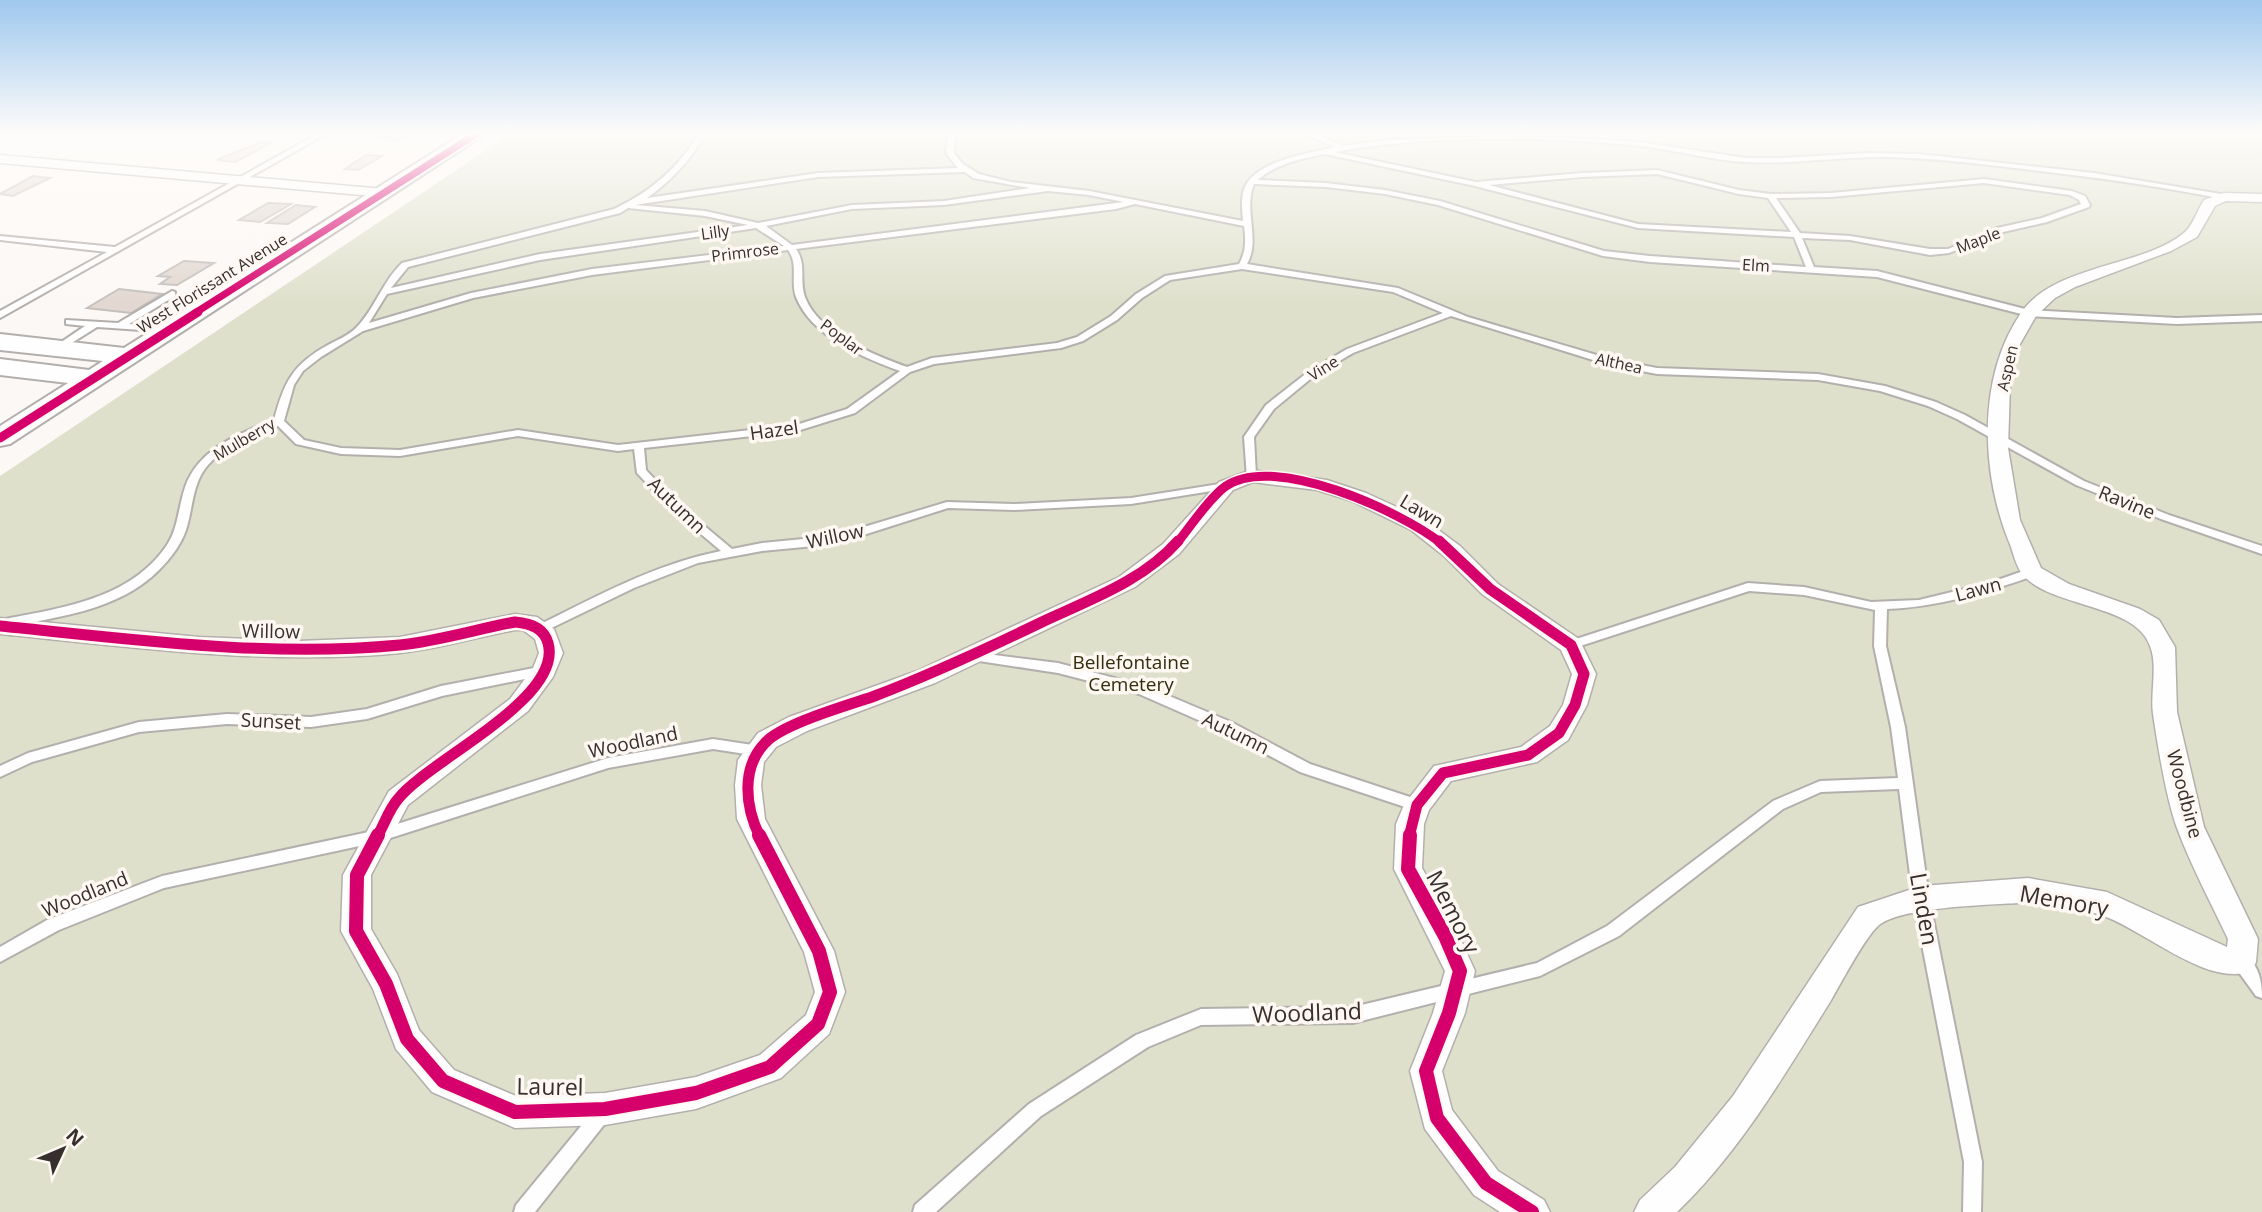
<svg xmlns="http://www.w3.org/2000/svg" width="2262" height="1212" font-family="'Open Sans',sans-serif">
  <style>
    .green { fill: #dfe0cc }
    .building { fill: #e2d8d1; stroke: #c4c0bd; stroke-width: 2 }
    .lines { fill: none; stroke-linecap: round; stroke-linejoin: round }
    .service-casing { stroke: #b3afac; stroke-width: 4 }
    .minor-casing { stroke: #b3afac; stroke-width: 3 }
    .secondary-casing { stroke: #b3afac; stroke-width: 4 }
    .service { fill: #fffefe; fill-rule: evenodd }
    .minor { fill: #fffefe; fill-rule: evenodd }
    .secondary { fill: #fffefe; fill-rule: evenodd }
    .cycleway-far3-casing { stroke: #fff7f2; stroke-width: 10 }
    .cycleway-far2-casing { stroke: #fff7f2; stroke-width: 12 }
    .cycleway-far1-casing { stroke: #fff7f2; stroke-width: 16 }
    .cycleway-casing { stroke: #fff7f2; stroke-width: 18 }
    .cycleway-far3 { stroke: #d6006c; stroke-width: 7 }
    .cycleway-far2 { stroke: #d6006c; stroke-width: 9 }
    .cycleway-far1 { stroke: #d6006c; stroke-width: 11 }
    .cycleway { stroke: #d6006c; stroke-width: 14 }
    .labels { text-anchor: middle; stroke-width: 7; stroke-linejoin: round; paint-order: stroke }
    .far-street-label { font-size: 16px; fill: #35302d; stroke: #fff7f2 }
    .street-label { font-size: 19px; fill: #35302d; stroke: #fff7f2 }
    .park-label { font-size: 19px; fill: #2c300c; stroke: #fff7f2 }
    .near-street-label { font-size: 23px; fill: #35302d; stroke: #fff7f2 }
  </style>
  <rect width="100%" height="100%" fill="#fcf8f5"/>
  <path class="green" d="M512,133H2262V1212H0V476Z"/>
  <g class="building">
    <path d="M383,133H412L399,140L376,138Z"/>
    <path d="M261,142L271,143L235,162L217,160Z"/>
    <path d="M366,155L382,156L358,170L345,169Z"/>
    <path d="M33,176L50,178L13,196L0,194Z"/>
    <path d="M268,203L291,204L260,222L239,220Z"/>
    <path d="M296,205L315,207L288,224L267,223Z"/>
    <path d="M184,261L214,263L177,285L160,284L170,277L158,276Z"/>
    <path d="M119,289L162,294L131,313L87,308Z"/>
  </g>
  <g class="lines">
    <g class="service-casing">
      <g id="service">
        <path d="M319,133H328L0,318V311L107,252L0,240V236L115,247Z"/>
        <path d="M699,133H706C691,160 672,180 647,198L818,173L958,168L946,153L948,133H955L954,153L963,164L979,174L1011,182L1089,191L1243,221C1242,208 1240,194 1247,183C1262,160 1310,153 1335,147L1303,133H1313L1344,146L1388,140L1502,136L1556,137L1640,142L1746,158H1781L1869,153L1919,154L2094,173L2227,195V199H2224C2155,185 2085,176 2015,168C1972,163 1930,158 1888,157C1840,156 1793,165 1745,162C1710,160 1676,150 1640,146C1544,136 1430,135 1334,152L1476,182L1582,173L1657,170L1739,190L1771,194L1831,193L1984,179L2072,191L2085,196L2090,205L2089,207L2047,222L2003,232L1949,253L1930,255L1850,240L1802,238L1814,267L1877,271L2029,310L2177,318L2262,315V321L2177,324L2029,316L1877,277L1650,262L1603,256L1438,205L1385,194L1326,187L1254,184C1243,211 1261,239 1247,264L1398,288L1468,317L1610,359L1657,368L1818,374L1885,386L1936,402L1965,415L2084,481L2169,515L2262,546V554L2161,519L2076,485L1957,419L1928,406L1880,391L1818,380L1657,374L1606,364L1451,316L1353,353L1314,376L1274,409L1254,437L1256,476L1251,479L1247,478L1244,437L1266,405L1308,372L1347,349L1443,313L1393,292L1242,269L1170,280L1142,298L1117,320L1083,341L1061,348L934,364L910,372L855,413L797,431L644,448L646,470L677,503L732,549L762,543L834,536L947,502L1014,504L1131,498L1226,483L1231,486L1230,488L1131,504L1014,510L948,508L835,544L762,551L698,563L634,588L539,634L533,630L535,627C595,597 655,564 721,551L669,507L637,473L634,449L618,451L518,436L400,456L341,454L296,444L278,426C253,436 225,445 208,465C192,483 193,509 186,530C181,545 170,559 159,570C119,611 53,618 0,628V620C60,608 130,600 167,545C177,530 178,512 183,494C194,450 236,435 274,420C284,382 293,364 328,345C337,340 348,336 356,328C375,309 382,282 402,263L614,209C650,192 679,168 699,133ZM1325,154L1475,186L1638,228L1794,237L1806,267L1650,256L1604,251L1440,201L1385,190L1326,183L1258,180C1275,164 1303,158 1325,154ZM965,172L973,178L1030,188L944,201L852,205L758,223L705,211L635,205L818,177ZM1657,174L1739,194L1768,198L1791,232L1638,224L1489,185L1582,177ZM1984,183L2070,195L2079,200L2081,204L2042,218L1997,228L1948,249H1930L1850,236L1800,233L1776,198L1831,197ZM1048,191L1089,195L1124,202L792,245L766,226L852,209L944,205ZM1135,204L1244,226C1246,240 1246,252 1239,264L1165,276L1136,294L1111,316L1077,337L1057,343L932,358L907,367C874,355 818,333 805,297C799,281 807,264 796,249L1116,209ZM628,208L705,216L748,225L540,254L391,288L408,267L620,213ZM756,228L784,246L592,269L471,293L369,323L387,294L540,260ZM788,250C799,265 790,281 796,297C811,336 864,358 900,371L847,409L796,425L618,445L518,430L400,450L341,448L304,440L284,421L294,385L303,371L321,357L363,331L473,298L592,275Z"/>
        <path d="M172,291L175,292V296L129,324L168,327L173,330L171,332L97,327L59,351H53L51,349L85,326L66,324V320L118,323Z"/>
        <path d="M2032,568L2036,569L2038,572L2036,575C1988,592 1939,607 1887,609L1886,646L1905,727L1929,898L1982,1162L1981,1212H1963L1964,1162L1913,898L1899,789L1821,792L1783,809L1619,936L1540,976L1353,1023L1201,1025L1148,1047L1041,1116L936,1212H913L915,1205L1029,1104L1136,1035L1201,1009L1353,1007L1537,963L1607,926L1773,801L1820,781L1898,778L1891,727L1874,646L1875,610L1804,595L1749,591L1571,649L1565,645L1567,642L1748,583L1804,587L1871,602L1919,600L1989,583Z"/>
        <path d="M971,652L1058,663L1148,687L1231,722L1310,764L1422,801L1424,805L1422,809L1417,811L1300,772L1221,730L1139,694L1058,673L966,659L965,656Z"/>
        <path d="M544,666L549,668L550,671L549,674L442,696L367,719L311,727L227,724L139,732L32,762L0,777V766L28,753L139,722L227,714L311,717L367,709L441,686Z"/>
        <path d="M713,739L759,746L764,747L766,751L764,755L759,756L713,749L608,768L378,842L164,888L59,930L0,962V947L47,920L162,876L378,830L608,758Z"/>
        <path d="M2241,955C2259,961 2262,982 2262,998L2256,996L2235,967L2233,962L2235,957Z"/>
        <path d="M601,1106L607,1109L610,1115L607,1121L535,1212H514L516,1205L595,1109Z"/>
      </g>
    </g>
    <g class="minor-casing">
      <g id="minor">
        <path d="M0,155L384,189L391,193L384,197L0,163Z"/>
        <path d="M2224,193L2262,194V202L2226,201L2215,206L2197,237L2171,251L2075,287L2055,298L2036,316L2020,344L2010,384L2008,448L2020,520L2041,568L2069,584L2140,609L2159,620L2175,647L2177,712L2204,827L2258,939L2256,962L2252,971C2206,988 2144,929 2101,915C2078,907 2042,901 2018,903C1988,905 1898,907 1878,926C1865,937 1840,985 1830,1002C1784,1075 1740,1152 1677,1212H1634L1640,1200L1675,1167L1733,1096L1858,907L1921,886L2028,878L2107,892L2227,947L2228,939C2211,903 2191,866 2177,828C2166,798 2158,747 2153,714C2150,693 2158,666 2150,646C2136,604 2053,608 2024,576C2017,569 2014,556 2011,547C1981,476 1976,379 2021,313C2054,264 2145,267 2185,232C2193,225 2198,209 2204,200Z"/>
        <path d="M1251,470L1327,480L1366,493L1425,520L1460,546L1498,584L1579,639L1596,674L1587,705L1568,740L1537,762L1451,781L1429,810L1424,824L1422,868L1455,927L1475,971L1465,1013L1442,1071L1452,1110L1498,1171L1544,1200L1550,1212H1500L1474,1195L1425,1129L1410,1071L1433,1013L1445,971L1394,869L1396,824L1404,805L1434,766L1521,747L1550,726L1563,705L1572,674L1561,650L1482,594L1444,556L1411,530L1352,501L1317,490L1253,482L1233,490L1179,554L1135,587L935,683L807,731L776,747L764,762L761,785L765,819L834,951L845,992L829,1034L781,1078L696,1109L605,1125L515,1128L432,1092L396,1049L373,989L341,931L343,875L389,791L510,699L533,668L539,653L535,639L523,630H515C477,637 439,649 400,653C267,666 132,647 0,634V618L199,637L299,641L400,637L515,614L537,617L554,629L563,653L553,677L528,711L408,805L371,875V929L397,974L419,1030L454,1070L516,1096L605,1093L696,1077L760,1055L806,1015L815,992L804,952L737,819L735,785L738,760L758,733L789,717L917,671L1119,577L1163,544L1219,482Z"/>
      </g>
    </g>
    <g class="secondary-casing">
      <path id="secondary" d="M464,133H487L10,444L0,446V426L68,383L0,375V359L89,370L103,361L0,350V334L124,348Z"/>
    </g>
    <use href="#service" class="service"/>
    <use href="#minor" class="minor"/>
    <use href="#secondary" class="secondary"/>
    <g class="cycleway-far3-casing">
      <path id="cycleway-far3" d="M195,313L478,133"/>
    </g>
    <g class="cycleway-far2-casing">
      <g id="cycleway-far2">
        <path d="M0,438L198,312"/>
        <path d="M1177,543C1190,527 1210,497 1226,486C1274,453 1400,511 1441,543"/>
      </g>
    </g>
    <g class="cycleway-far1-casing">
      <g id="cycleway-far1">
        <path d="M0,626C132,639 267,658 400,645C439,641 477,629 515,622C529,623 544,628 548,643C564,699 427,761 398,799C389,809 384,825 377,837"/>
        <path d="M760,837C745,807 741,768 765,743C782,724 846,706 872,697C930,675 986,649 1042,622C1089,600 1143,581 1178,541"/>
        <path d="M1409,837L1417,805L1443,773L1528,755L1559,733L1575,705L1584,674L1571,645L1490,589L1439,541"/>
      </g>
    </g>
    <g class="cycleway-casing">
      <g id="cycleway">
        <path d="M378,835L357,875L356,931L386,984L407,1039L443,1081L515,1112L605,1109L696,1093L770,1067L818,1024L830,992L819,951L759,835"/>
        <path d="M1410,835L1408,869L1445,936L1460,971L1449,1013L1426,1071L1437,1118L1486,1183L1532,1212"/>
      </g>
    </g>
    <use href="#cycleway-far3" class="cycleway-far3"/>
    <use href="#cycleway-far2" class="cycleway-far2"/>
    <use href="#cycleway-far1" class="cycleway-far1"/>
    <use href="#cycleway" class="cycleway"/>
  </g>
  <linearGradient id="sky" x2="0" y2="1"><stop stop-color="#9fc8ee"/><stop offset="0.44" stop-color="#fefcfa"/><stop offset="1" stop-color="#fefcfa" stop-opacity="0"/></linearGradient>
  <rect width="2262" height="303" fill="url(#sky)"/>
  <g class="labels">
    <g class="far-street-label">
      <text transform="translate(715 232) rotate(-8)" y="6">Lilly</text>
      <text transform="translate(1978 240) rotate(-21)" y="6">Maple</text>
      <text transform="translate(745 252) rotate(-7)" y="6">Primrose</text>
      <text transform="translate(1756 265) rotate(3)" y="6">Elm</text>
      <text transform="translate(212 283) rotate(-32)" y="6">West Florissant Avenue</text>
      <text transform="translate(842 337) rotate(37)" y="6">Poplar</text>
      <text transform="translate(1619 363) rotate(12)" y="6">Althea</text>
      <text transform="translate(1323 368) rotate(-32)" y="6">Vine</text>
      <text transform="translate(2007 368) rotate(-77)" y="6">Aspen</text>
      <text transform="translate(244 439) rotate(-30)" y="6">Mulberry</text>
    </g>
    <g class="street-label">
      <text transform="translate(774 430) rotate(-8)" y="7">Hazel</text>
      <text transform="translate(2127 502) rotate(22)" y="7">Ravine</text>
      <text transform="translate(677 505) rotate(44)" y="7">Autumn</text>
      <text transform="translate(1422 511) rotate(31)" y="7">Lawn</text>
      <text transform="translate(835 536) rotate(-12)" y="7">Willow</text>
      <text transform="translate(1978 589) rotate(-15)" y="7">Lawn</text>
      <text transform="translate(271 631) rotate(1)" y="7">Willow</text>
      <text transform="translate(271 721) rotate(3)" y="7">Sunset</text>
      <text transform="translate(1236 733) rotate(26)" y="7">Autumn</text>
      <text transform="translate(633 742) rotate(-12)" y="7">Woodland</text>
      <text transform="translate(2185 794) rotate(75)" y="7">Woodbine</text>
      <text transform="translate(85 894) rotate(-22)" y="7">Woodland</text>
    </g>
    <g class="park-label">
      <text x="1131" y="669">Bellefontaine<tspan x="1131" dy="22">Cemetery</tspan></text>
    </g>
    <g class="near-street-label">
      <text transform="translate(2064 901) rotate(10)" y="8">Memory</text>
      <text transform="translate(1924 909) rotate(80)" y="8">Linden</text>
      <text transform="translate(1453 912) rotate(63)" y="8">Memory</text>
      <text transform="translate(1307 1013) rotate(-2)" y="8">Woodland</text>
      <text transform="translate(550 1087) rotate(1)" y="8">Laurel</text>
    </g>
  </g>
  <g transform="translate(63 1149) rotate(46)" stroke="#fff7f2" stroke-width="5" paint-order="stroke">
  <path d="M0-5L12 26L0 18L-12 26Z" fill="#35302d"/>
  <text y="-10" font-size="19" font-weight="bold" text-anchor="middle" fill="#35302d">N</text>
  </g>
</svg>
